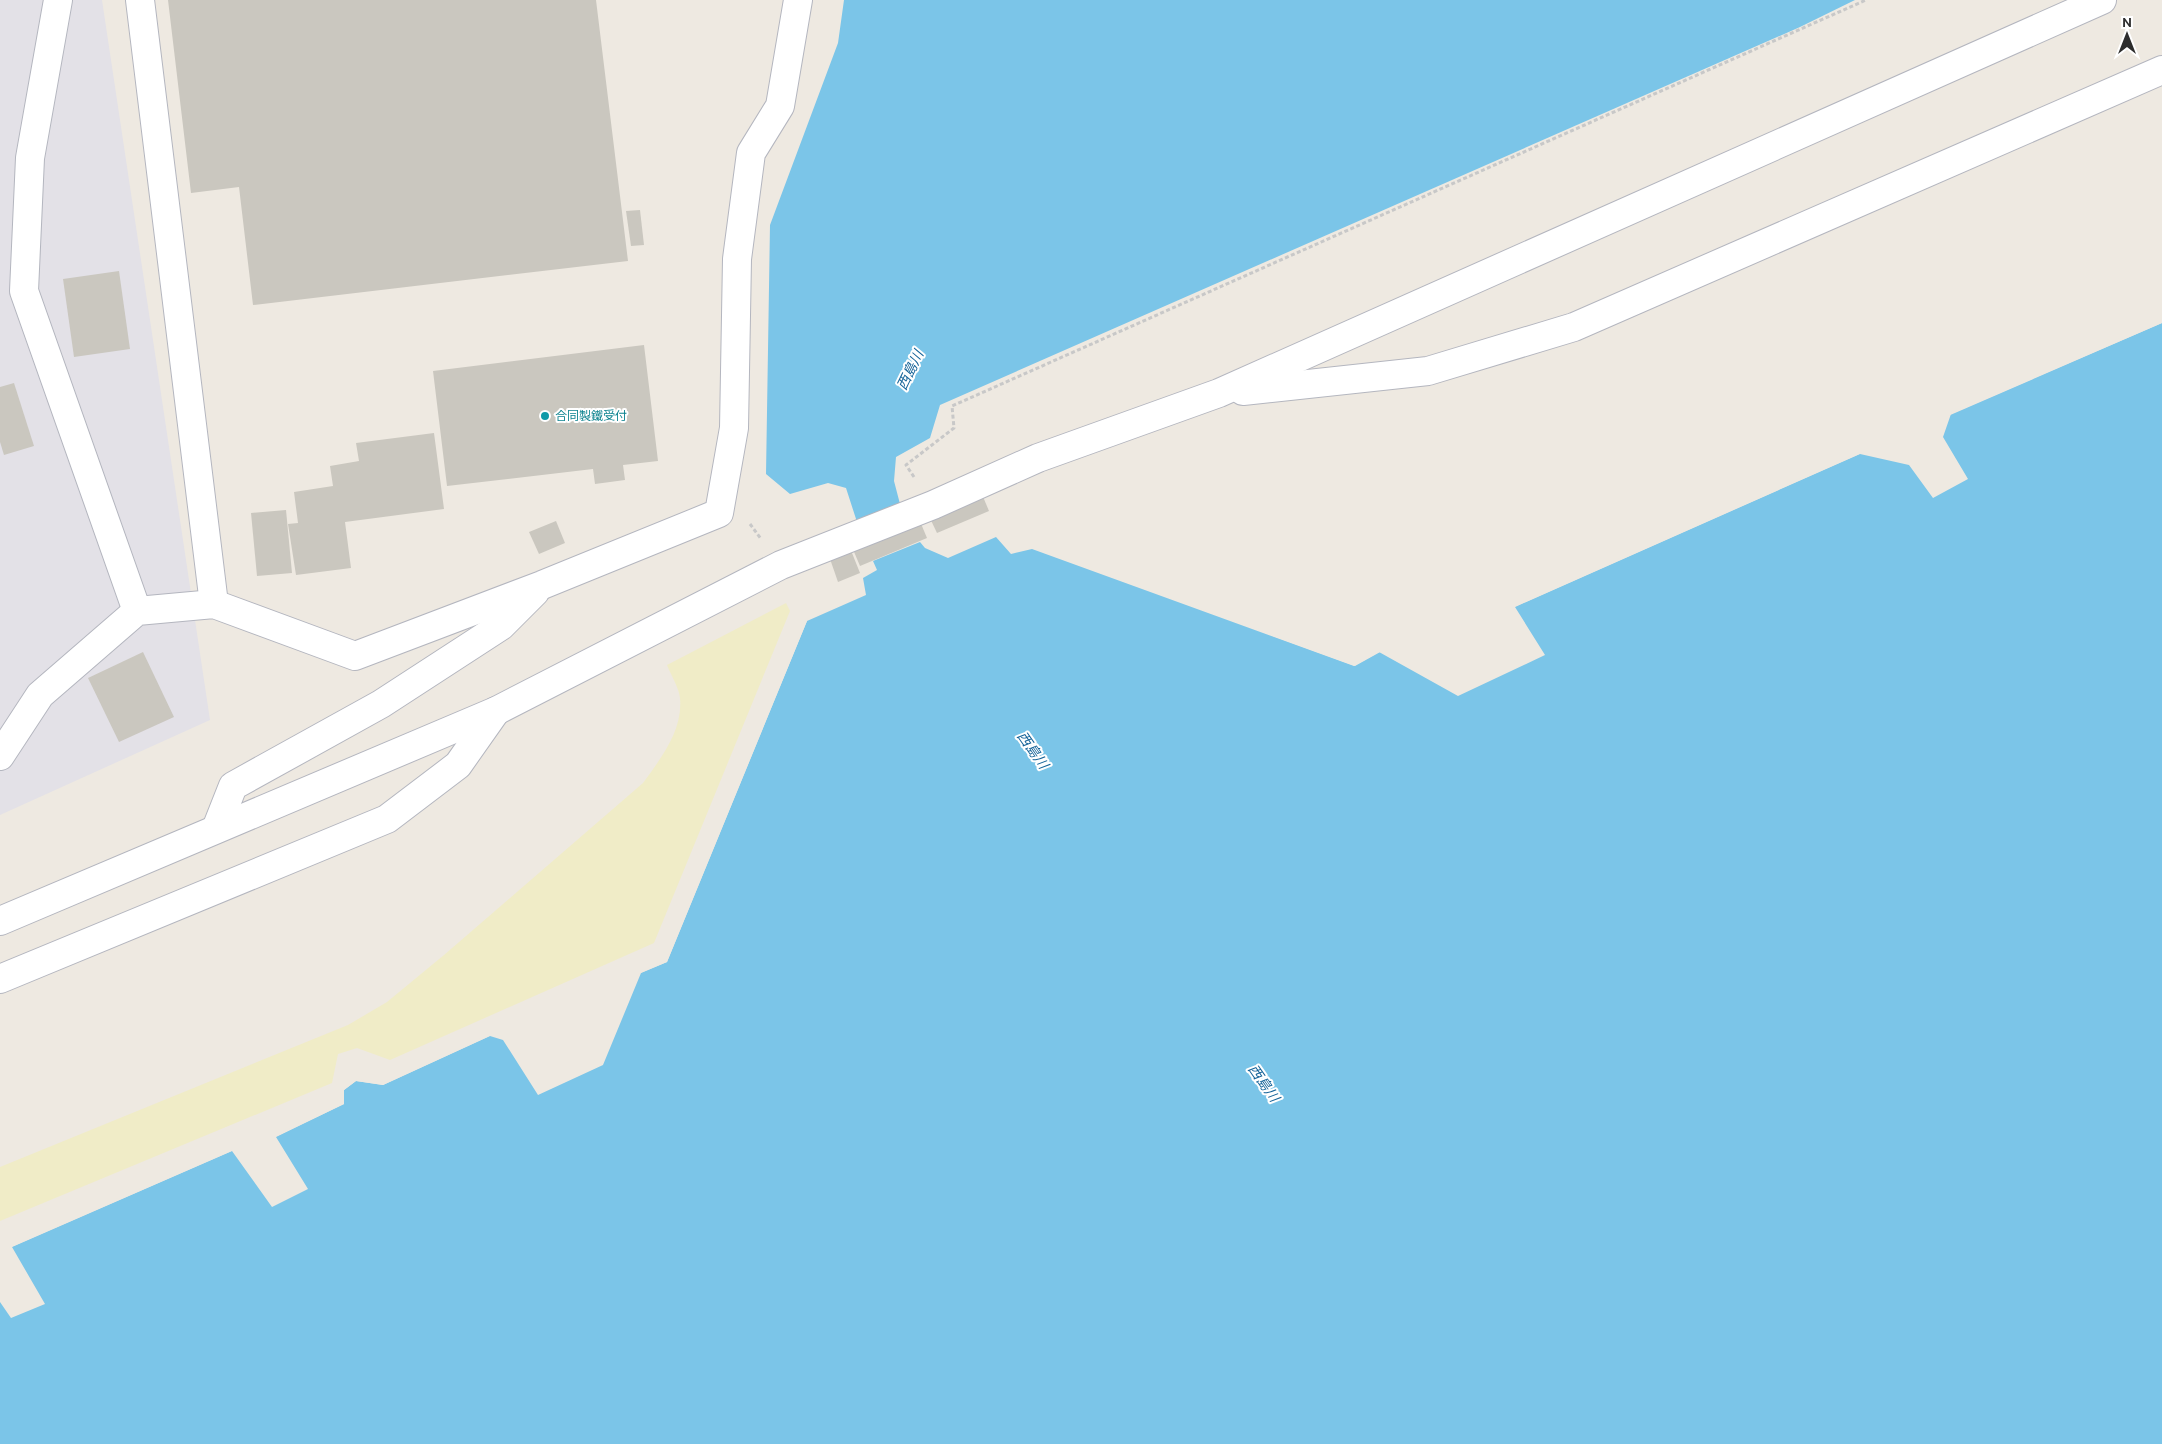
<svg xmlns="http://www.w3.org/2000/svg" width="2162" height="1444" font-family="Overpass,'Noto Sans JP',sans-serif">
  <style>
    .industrial { fill: #e3e1e7 }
    .sand { fill: #f0ecc7 }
    .water { fill: #7bc5e8 }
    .pier { fill: #eee9e1 }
    .building { fill: #cac7bf }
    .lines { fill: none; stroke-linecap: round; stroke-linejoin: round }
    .minor-casing { stroke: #b4b6bf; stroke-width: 30 }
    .path { stroke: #c8c8c8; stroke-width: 3; stroke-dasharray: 4 2.5; stroke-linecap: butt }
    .minor { stroke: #fff; stroke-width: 28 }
    .culture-dot { fill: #0f9aa8; stroke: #fff; stroke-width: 2 }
    .labels { text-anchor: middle; stroke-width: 4; stroke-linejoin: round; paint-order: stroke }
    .culture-label { font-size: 12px; fill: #0d838f; stroke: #fff; text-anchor: start }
    .water-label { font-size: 14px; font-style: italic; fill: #166499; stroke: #fff }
  </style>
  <rect width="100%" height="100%" fill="#eee9e1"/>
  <path class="industrial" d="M0,0H102L210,720L0,815Z"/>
  <path class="sand" d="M786,603L790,611L654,943L390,1060L357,1048L338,1054L332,1083L0,1221V1167L348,1025L387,1002L444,955L643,783C661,758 683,731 680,698C679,688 671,675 667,665Z"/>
  <g class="water">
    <path d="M844,0H1855L1800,27L940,405L930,438L896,457L894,481L900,504L857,522L846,488L828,483L790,494L766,474L770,225L838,43Z"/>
    <path d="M2162,323V1444H0V1302L11,1318L45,1304L12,1247L232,1151L272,1207L308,1189L276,1137L344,1104V1090L356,1081L383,1085L490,1036L503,1040L538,1095L603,1065L641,973L667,962L807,621L866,595L863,578L877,570L873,561L920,542L925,548L948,558L996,537L1011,554L1032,549L1354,666L1379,652L1458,696L1545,655L1515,607L1860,454L1909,465L1933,498L1968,479L1943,437L1951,414Z"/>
  </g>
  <g class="pier">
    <path d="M2162,320V323L1948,416L1950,412Z"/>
    <path d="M1859,452H1864L1512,608L1514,605Z"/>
    <path d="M1030,547L1354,663L1378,650L1382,651L1355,666Z"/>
    <path d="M805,620L807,621L667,962L638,974L640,971L665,960Z"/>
    <path d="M489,1034H494L383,1085L356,1081L344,1090V1104L273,1138L275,1135L341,1103L342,1089L355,1079L383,1082Z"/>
    <path d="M231,1149L234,1150L9,1248L11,1245Z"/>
  </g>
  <g class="building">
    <path d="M168,0H596L628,261L253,305L239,187L191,193Z"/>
    <path d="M640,210L644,245L631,246L626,211Z"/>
    <path d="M119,271L130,349L74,357L63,279Z"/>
    <path d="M644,345L658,461L623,465L625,480L595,484L593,469L447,486L433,371Z"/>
    <path d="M14,383L34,446L4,455L0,442V387Z"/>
    <path d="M434,433L444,509L345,522L351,568L296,575L288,524L298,523L294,492L333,486L330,466L359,461L356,443Z"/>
    <path d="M981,492L989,511L937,533L928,514Z"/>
    <path d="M286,510L292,573L257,576L251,513Z"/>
    <path d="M919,519L927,538L860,566L852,547Z"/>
    <path d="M556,521L565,543L539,554L529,532Z"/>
    <path d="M850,548L860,573L838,582L829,556Z"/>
    <path d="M143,652L174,717L119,742L88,678Z"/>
  </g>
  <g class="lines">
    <g class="minor-casing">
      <g id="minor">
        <path d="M58,0L30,158L24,291L137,611"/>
        <path d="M140,0L214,604"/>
        <path d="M1243,391L1428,371L1574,327L2162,70"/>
        <path d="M0,756L40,695L137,611L214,604L355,656L542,585L719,513L734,428L737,259L751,153L780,106L798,0"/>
        <path d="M216,829L233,786L381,704L501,626L535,592"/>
        <path d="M0,921L496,711L781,565L933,505L1038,458L1219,393L2102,0"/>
        <path d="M0,979L387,819L458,765L496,711"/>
      </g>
    </g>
    <g class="path">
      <path d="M914,477L906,465L954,428L952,406L1866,0"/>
      <path d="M750,524L761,539"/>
    </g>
    <use href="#minor" class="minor"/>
  </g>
  <circle class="culture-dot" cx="545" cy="416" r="5"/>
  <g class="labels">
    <g class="culture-label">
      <text x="555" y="420">合同製鐵受付</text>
    </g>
    <g class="water-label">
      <text transform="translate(910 370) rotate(-64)" y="5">西島川</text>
      <text transform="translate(1033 750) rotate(55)" y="5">西島川</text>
      <text transform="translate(1264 1083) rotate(55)" y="5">西島川</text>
    </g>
  </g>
  <g transform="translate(2127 35)" stroke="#ffffff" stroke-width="4" paint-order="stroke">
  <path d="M0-4L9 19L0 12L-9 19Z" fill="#2d2d2d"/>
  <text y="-8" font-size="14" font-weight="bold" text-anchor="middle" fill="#2d2d2d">N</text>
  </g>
</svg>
